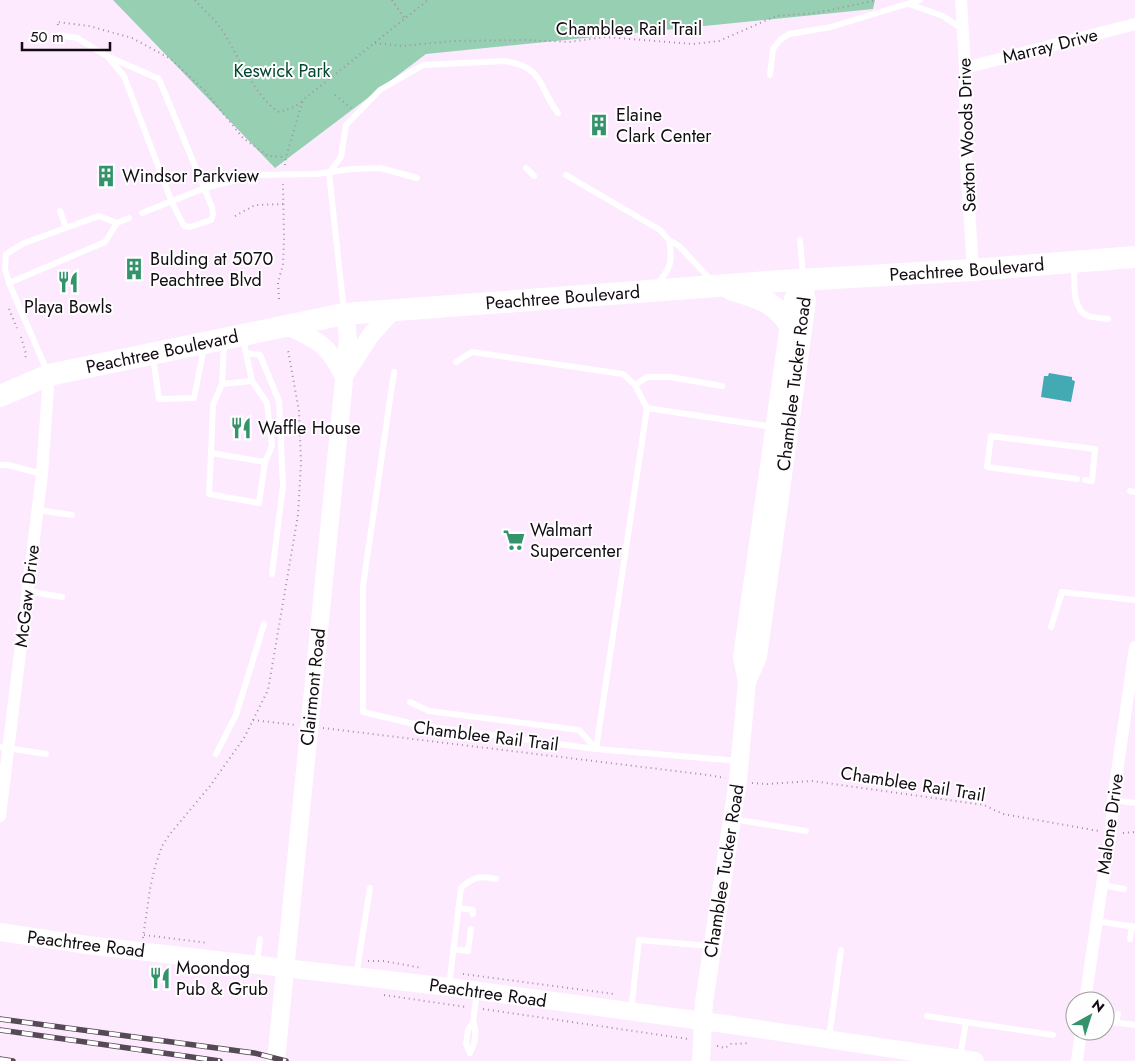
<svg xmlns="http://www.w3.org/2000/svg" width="1135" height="1061" font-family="Jost,sans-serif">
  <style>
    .green { fill: #97cfb3 }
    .water { fill: #43aab3 }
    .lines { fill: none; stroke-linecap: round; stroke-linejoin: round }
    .path { stroke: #a192a2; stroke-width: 2; stroke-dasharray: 1 4; stroke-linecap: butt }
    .lane { stroke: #fff; stroke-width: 6 }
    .street { stroke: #fff; stroke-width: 12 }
    .secondary { stroke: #fff; stroke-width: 18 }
    .highway { stroke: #fff; stroke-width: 22 }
    .rail-casing { stroke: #544955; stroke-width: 5.5 }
    .rail { stroke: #fefefe; stroke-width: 4; stroke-dasharray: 11; stroke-linecap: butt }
    .labels { text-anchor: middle; stroke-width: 4; stroke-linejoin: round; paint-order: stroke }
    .street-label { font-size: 18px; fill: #130b13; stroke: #fefefe }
    .park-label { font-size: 18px; fill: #03462f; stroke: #fefefe }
    .poi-label { font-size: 18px; fill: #130b13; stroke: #fefefe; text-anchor: start }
  </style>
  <rect width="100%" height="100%" fill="#fdeafe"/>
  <path class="green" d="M113,0H875L873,9L426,54L275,168Z"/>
  <path class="water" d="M1049,373L1072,377V380L1075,381L1071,402L1041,397L1044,376H1048Z"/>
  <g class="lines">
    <g class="path">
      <path d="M195,0C202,9 212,16 219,26C237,51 253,96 279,112L294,107L303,101"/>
      <path d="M392,0L405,19"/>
      <path d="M58,25L57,22L89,26L132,38L171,59L204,90L243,138L268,156L286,157"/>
      <path d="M375,43L403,46L453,41L526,40L569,42L605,37L693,44L719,41L776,16L816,13L877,0"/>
      <path d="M335,95L351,108"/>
      <path d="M285,165L286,157L303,100L428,0"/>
      <path d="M235,216L255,205L283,204"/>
      <path d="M279,299L278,282L283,265L284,239L283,184"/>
      <path d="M9,309L17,328"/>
      <path d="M21,337L26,354L25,361"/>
      <path d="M253,720L296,725"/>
      <path d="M323,728L708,775L725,778"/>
      <path d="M752,783L767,784L812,781L984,805L1003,814L1099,831"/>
      <path d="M1123,833L1135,832"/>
      <path d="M144,935L208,943"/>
      <path d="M143,938L150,889L155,867L162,846L170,834L210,786L244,738L268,690L298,515L301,463L299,411L288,350"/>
      <path d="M368,961H384L422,968"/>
      <path d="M463,974L614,994"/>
      <path d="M384,995L466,1007"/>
      <path d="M483,1009L688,1039"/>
      <path d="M717,1046L725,1048L731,1044L749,1043"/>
    </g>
    <g class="lane">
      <path d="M909,4L943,16L962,29"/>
      <path d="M59,35L77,38L107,56L124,76L171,200L184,226L190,227L211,220L213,215L212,207L159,79L107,56"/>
      <path d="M770,75L773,49L780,40L789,34L831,27L920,0"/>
      <path d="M526,168L534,176"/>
      <path d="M566,175L660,230L669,240L679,246L711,280"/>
      <path d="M60,211L66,227"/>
      <path d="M142,213L205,188L256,175L317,174L351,169L380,168L417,178"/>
      <path d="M800,240L803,276"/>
      <path d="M1074,266C1075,281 1071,309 1088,316C1094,318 1102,318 1108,319"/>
      <path d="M9,283L105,242L117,223L129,218"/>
      <path d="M657,284C671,269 673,260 669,240"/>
      <path d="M344,311L329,173L341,157L346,125L380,90L423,65L504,61C545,67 538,87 558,113"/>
      <path d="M224,343L222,384L252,381L243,339"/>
      <path d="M246,353L260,355L279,401L283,486L272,574"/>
      <path d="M153,357L159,399L194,398L204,347"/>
      <path d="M47,371L9,283L5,269L6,254L24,243L99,216L117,223"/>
      <path d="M394,372L363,586V712L423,726L596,749L740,761"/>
      <path d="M222,384L213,405L211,453L265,462L272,446L267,403L252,381"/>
      <path d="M635,385L647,377H670L722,386"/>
      <path d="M647,408L773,427"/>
      <path d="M211,453L209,494L259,503L265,462"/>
      <path d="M0,465H8L42,474"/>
      <path d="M1077,479L987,467L991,436L1095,449L1092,481L1085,480"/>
      <path d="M1130,491L1135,492"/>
      <path d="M37,510L72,515"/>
      <path d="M27,591L62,597"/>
      <path d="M1051,627L1062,592L1135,600"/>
      <path d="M410,702L429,711L579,730L596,749L647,408L635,385L623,374L472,352L456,362"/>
      <path d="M0,747L46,754"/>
      <path d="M216,754L236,715L264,624"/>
      <path d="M1113,800L1135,803"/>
      <path d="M733,819L806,831"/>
      <path d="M1102,885L1124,889"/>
      <path d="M458,908L473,910V914"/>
      <path d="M1096,921L1135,927"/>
      <path d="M1130,939L1132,926"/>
      <path d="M453,949L468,951L471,929"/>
      <path d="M257,963L260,939"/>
      <path d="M356,976L370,888"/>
      <path d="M449,986L461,888C473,877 480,875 496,879"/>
      <path d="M631,1011L639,940L710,946"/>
      <path d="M927,1016L966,1022L960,1057"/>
      <path d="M1105,1021L1135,1025"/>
      <path d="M966,1022L1053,1035"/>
      <path d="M1116,1023L1118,1014"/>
      <path d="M829,1038L841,950"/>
      <path d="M470,1053L466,1044L468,1030L473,1022L477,992"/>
      <path d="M470,1053C475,1043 478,1033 473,1022"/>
    </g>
    <g class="street">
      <path d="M961,0L965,68L966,162L973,270"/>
      <path d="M965,68L1135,24"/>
      <path d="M0,816L42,474L49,375"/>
      <path d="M1085,1001L1102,885L1111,832L1113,800L1135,647"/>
      <path d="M1077,1061L1081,1031"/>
    </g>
    <g class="secondary">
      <path d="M287,326C319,341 328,344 344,377"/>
      <path d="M345,375L370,336L393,310"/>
      <path d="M747,682L758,657L807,301L803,280"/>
      <path d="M0,932L87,945L449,987L725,1024L975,1061"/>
      <path d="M276,1061L348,340L347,328L344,314"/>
      <path d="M701,1061L704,1002L738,780L747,682L742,657L789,324L793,299L803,280"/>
    </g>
    <g class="highway">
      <path d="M731,289C757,298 774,300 789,324"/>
      <path id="s1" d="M0,396L49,375L344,314L782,281L973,270L1135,257"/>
    </g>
    <g class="rail-casing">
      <g id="rail">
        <path d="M0,1019L254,1053L286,1061"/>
        <path d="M0,1030L220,1061"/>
        <path d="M0,1059L13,1061"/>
      </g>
    </g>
    <use href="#rail" class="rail"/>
  </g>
  <defs>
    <g id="building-bare" transform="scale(1.725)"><path d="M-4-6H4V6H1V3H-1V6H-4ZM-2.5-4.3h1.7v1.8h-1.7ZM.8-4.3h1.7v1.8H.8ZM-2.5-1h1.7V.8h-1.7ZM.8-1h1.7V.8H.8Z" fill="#35936b" stroke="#fefefe" stroke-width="2.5" paint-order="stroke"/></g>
    <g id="restaurant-bare" transform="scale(1.725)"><path d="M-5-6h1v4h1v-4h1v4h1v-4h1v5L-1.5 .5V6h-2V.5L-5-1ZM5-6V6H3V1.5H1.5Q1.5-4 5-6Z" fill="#35936b" stroke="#fefefe" stroke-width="2.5" paint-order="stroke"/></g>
    <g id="supermarket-bare" transform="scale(1.725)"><path d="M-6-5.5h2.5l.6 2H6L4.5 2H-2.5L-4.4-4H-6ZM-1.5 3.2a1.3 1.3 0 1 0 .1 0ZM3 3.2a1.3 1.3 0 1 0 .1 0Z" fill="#35936b" stroke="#fefefe" stroke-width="2.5" paint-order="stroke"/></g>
  </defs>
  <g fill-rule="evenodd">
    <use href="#building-bare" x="599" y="125"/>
    <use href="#building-bare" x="106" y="176"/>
    <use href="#building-bare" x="134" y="269"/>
    <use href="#restaurant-bare" x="68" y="282"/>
    <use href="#restaurant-bare" x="241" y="428"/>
    <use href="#supermarket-bare" x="514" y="540"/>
    <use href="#restaurant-bare" x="160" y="978"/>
  </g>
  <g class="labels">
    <g class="street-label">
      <text x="629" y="35">Chamblee Rail Trail</text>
      <text transform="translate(1050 46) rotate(-14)" y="6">Marray Drive</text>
      <text transform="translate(967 135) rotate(-92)" y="6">Sexton Woods Drive</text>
      <text dy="6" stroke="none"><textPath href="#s1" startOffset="979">Peachtree Boulevard</textPath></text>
      <text dy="6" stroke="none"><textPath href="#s1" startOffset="574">Peachtree Boulevard</textPath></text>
      <text dy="6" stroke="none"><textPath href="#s1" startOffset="169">Peachtree Boulevard</textPath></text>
      <text transform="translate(794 384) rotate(-83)" y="6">Chamblee Tucker Road</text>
      <text transform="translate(27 596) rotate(-83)" y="6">McGaw Drive</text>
      <text transform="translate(313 687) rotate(-84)" y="6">Clairmont Road</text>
      <text transform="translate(486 736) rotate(7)" y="6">Chamblee Rail Trail</text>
      <text transform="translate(913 784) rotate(9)" y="6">Chamblee Rail Trail</text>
      <text transform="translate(1110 824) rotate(-82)" y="6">Malone Drive</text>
      <text transform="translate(724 871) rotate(-81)" y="6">Chamblee Tucker Road</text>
      <text transform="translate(86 944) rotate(7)" y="6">Peachtree Road</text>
      <text transform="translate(488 993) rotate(8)" y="6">Peachtree Road</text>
    </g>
    <g class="park-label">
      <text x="282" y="77">Keswick Park</text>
    </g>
    <g class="poi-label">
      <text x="616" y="121">Elaine<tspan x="616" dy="21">Clark Center</tspan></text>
      <text x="122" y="182">Windsor Parkview</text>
      <text x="150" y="265">Bulding at 5070<tspan x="150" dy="21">Peachtree Blvd</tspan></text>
      <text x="68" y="313" text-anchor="middle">Playa Bowls</text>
      <text x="258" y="434">Waffle House</text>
      <text x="530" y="536">Walmart<tspan x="530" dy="21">Supercenter</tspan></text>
      <text x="176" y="974">Moondog<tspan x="176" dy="21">Pub &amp; Grub</tspan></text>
    </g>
  </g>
  <g transform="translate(1090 1016) rotate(39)"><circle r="24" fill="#fefefe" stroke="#a09da0"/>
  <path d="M0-4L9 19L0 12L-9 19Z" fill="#35936b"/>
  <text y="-8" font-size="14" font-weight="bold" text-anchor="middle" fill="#130b13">N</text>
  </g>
  <path d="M22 42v8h88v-8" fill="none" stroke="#130b13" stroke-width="2.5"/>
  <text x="30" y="42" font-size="15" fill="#130b13" stroke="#fefefe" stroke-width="4" paint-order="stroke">50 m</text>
</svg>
